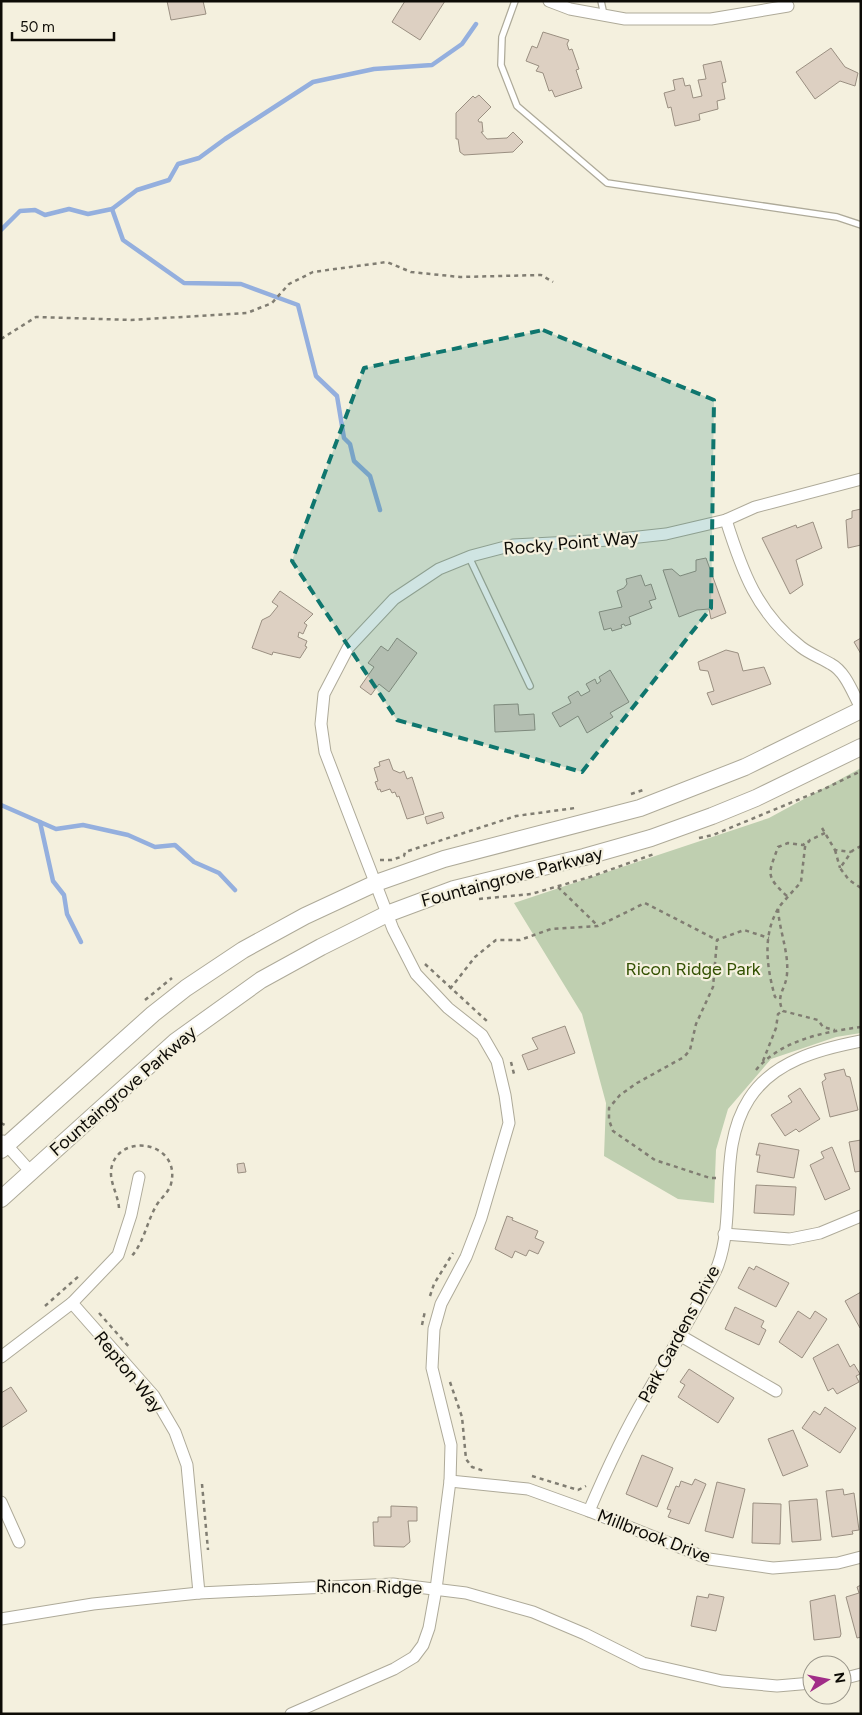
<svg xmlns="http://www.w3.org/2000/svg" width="862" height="1715" font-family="Figtree,sans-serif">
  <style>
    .green { fill: #bfcfb0 }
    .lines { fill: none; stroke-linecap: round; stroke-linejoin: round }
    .stream { stroke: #94afde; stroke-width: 4.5 }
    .building { fill: #ddd0c2; stroke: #9a8f81 }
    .lane-casing { stroke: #aeaa99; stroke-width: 8 }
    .street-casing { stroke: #aeaa99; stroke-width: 13 }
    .secondary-casing { stroke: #aeaa99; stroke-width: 18 }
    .path { stroke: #807d72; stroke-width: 2.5; stroke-dasharray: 4 4; stroke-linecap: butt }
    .lane { stroke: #fff; stroke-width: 5.5 }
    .street { stroke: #fff; stroke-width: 11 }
    .secondary { stroke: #fff; stroke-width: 16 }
    .marked { fill: #0f766e; fill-opacity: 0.2; stroke: #0f766e; stroke-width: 4; stroke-dasharray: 10 6; stroke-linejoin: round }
    .labels { text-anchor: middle; stroke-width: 4.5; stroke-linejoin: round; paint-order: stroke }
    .street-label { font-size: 18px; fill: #0d0b06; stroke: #f4f0de }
    .park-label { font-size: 18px; fill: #335102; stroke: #f4f0de }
  </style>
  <rect width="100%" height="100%" fill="#f4f0de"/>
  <path class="green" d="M861,768V1033L836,1037L771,1059L728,1109L716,1150L714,1203L678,1199L604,1156L606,1103L582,1014L514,903L769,818Z"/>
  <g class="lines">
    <g class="stream">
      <path d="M112,209L137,190L169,180L178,164L199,158L225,139L313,82L374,69L432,65L462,44L476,24"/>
      <path d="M1,230L20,211L35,210L45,215L69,209L88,214L112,209L123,240L184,283L241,284L298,305L316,376L337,396L344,438L350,444L354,461L370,476L380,510"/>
      <path d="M1,805L56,829L83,825L128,835L155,847L175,845L194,862L219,873L235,890"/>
      <path d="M40,822L53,881L64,895L67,914L81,942"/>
    </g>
  </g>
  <g class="building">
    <path d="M167,1H203L206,14L171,20Z"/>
    <path d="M405,1H445L420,40L392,22Z"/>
    <path d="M543,32L569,40L567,44L569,50L572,49L579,69L576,70L582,88L555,97L552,90L549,91L543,73L536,71L539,66L526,61L532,46L537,48Z"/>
    <path d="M831,48L845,67L858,73L855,86L840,81L815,99L796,72Z"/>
    <path d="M721,61L726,82L722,83L725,99L717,101L718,109L699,114L700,120L675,126L671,107L668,108L664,93L675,90L673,80L683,78L685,86L690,85L693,98L702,96L698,80L706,79L703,65Z"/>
    <path d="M479,95L491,107L478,120L479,122H482L483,132H481L487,139L507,138L513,132L523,142L513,152L464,155L460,152L458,139H456V113L473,96L475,98Z"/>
    <path d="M861,509V545L848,548L846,520L852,518V511Z"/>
    <path d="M813,522L822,548L796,560L803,585L790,594L762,538L796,525L797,528Z"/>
    <path d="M706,558L726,613L711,619L709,609L697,610L679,617L663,570L672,569L680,576L696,571V560Z"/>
    <path d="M641,575L645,586L651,584L656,599L649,601L652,608L629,617L631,624L625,626L624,624L621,625L622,628L612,631L611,628L604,630L599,612L622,607L617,591L624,588L627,584L626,579Z"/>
    <path d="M280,591L313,614L304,623L307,625L303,634L299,632L298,637L307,641L305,646L307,647L300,658L273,652L272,655L252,648L262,620L270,616L278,606L272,602Z"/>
    <path d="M397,638L417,653L389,692L379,684L371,695L360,687L374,667L368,663L381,646L388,651Z"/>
    <path d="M861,638V654L854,642Z"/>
    <path d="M726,650L738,653L743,671L764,667L771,684L712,705L707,693L714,691L708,671L700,670L698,662Z"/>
    <path d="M610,670L629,702L610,713L613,717L587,733L578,716L560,727L552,713L571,703L568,697L578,691L581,696L590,691L586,684L595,679L597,684L601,681L599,677Z"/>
    <path d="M518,704L519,715L534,714L535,730L495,732L494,705Z"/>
    <path d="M389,759L393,770L400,773L404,771L407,779L412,777L424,814L407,819L399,796L397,797L395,792L392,793L390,789L381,792L380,789L378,790L375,782L378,781L374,768L380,766L379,762Z"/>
    <path d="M442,812L444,818L427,824L425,817Z"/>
    <path d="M565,1026L575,1053L528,1070L522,1055L538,1049L532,1038Z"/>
    <path d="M844,1069L846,1076L850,1077L858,1110L830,1117L822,1082L826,1079L824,1074Z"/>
    <path d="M800,1088L820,1119L799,1132L796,1129L785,1136L771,1115L792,1102L788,1096Z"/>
    <path d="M861,1140V1171L855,1172L849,1142Z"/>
    <path d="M759,1143L799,1150L794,1178L757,1172L760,1155H756Z"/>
    <path d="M832,1147L850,1189L825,1200L810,1165L824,1158L821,1152Z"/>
    <path d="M244,1163L246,1172L238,1173L237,1164Z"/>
    <path d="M756,1185L796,1187L794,1215L754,1213Z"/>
    <path d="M507,1216L513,1218L512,1220L538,1231L535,1238L544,1242L538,1254L529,1250L526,1256L515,1251L512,1258L495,1249Z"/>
    <path d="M756,1266L789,1283L776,1307L738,1288L749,1267L754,1270Z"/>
    <path d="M861,1292V1327L860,1328L845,1301Z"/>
    <path d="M735,1307L764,1321L761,1327L766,1330L759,1345L725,1329Z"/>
    <path d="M798,1311L810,1319L815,1311L827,1319L802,1358L779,1342Z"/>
    <path d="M838,1344L850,1367L854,1364L860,1374L856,1376L859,1382L837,1394L833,1388L828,1391L813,1358Z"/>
    <path d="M689,1369L734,1398L718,1423L678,1397L685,1385L680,1382Z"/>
    <path d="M11,1387L27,1411L1,1428V1393Z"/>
    <path d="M825,1407L856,1428L840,1453L802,1428L814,1411L820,1415Z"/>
    <path d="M793,1430L808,1466L783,1476L768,1439Z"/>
    <path d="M642,1455L673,1468L657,1507L626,1494Z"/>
    <path d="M695,1479L706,1484L689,1524L668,1517L671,1510L667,1509L676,1486L679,1487L681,1481L692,1485Z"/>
    <path d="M717,1482L745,1489L733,1538L705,1531Z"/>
    <path d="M843,1489L844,1495L854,1493L859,1530L852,1531L853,1534L832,1537L826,1491Z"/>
    <path d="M817,1499L821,1540L792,1542L789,1501Z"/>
    <path d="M753,1503L781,1504L780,1544L752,1543Z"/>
    <path d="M391,1506L417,1507V1521H408L410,1542L404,1547L374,1546L373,1522H378V1517H391Z"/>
    <path d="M861,1585V1637L857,1638L846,1597L859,1593L857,1587Z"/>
    <path d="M709,1594L724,1597L716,1631L691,1626L697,1596L708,1598Z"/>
    <path d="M835,1595L841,1634L840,1637L814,1640L810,1601Z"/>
  </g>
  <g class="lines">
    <g class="lane-casing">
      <g id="lane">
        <path d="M515,1L502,37L501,65L517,106L607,183L837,217L861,225"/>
        <path d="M601,1L604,15"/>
        <path d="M469,557L530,686"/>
      </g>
    </g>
    <g class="street-casing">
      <g id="street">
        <path d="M549,1L570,9L625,19H711L788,6"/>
        <path d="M726,520C742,571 757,613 801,647C810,654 821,658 831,664C846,672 853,694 861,708"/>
        <path d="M3,1141L30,1171"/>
        <path d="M724,1234L790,1239L820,1233L861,1216"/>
        <path d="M72,1303L154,1396L175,1432L187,1465L199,1593"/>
        <path d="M681,1336L776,1391"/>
        <path d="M1,1357L72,1303L118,1255L131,1215L139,1177"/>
        <path d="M450,1481L528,1489L589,1511L709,1559L773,1568L838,1563L861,1557"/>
        <path d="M1,1502L19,1542"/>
        <path d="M589,1511C606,1471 624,1432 646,1395C665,1362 684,1330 702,1296C707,1286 714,1276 718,1265C737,1212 717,1149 749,1099C773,1061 820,1049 861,1041"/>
        <path d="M1,1619L93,1604L199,1593L393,1584L466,1593L533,1612L585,1634L643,1663L722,1681L777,1686L812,1683"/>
        <path d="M842,1679L861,1674"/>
        <path d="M291,1714L394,1669L414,1657L423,1645L429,1628L436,1589L450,1481L451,1445L432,1368L434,1329L441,1304L466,1257L481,1218L509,1123L505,1095L497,1061L482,1035L448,1008L416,974L393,929L325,752L321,724L324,694L348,648L394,599L439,569L471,556L513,545L611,540L666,534L726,520L755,507L861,479"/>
      </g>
    </g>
    <g class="secondary-casing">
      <g id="secondary">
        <path d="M1,1150L153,1014L186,988L243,950L305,916L376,883L444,859L640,808L745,767L861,710"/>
        <path d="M1,1199L176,1041L261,980L321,947L387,914L454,889L584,857L651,838L712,816L756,798L861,747"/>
      </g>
    </g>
    <g class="path">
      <path d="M1,339L36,317L131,320L247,313L272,303L289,284L313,272L387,262L411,272L460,277L541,275L553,282"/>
      <path d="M631,794L643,790"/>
      <path d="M822,828L835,850L851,852"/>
      <path d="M825,833L810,840L805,847L801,882L778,908C779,930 789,952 787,974C786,989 775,996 783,1011L818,1020L823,1027L835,1030"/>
      <path d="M699,838L713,835L824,789L861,771"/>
      <path d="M861,846L852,851L840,868L849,880L861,888"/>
      <path d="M835,850L840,868"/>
      <path d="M380,860H391L404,856L405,852L516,816L575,808"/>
      <path d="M558,887L598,926"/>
      <path d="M787,896C764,875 769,873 778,847L788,843L803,845L808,841"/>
      <path d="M479,899L531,894L590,877L654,854"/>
      <path d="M778,909C762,936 767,968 775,997L779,998"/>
      <path d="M425,964L489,1023"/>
      <path d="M450,989L475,957L496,940H520L551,929L598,926L645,903L717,940"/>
      <path d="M145,1000L172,978"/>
      <path d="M763,1061L776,1028L778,1014L783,1011"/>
      <path d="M511,1062L514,1074"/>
      <path d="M756,1070C781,1040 824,1032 861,1027"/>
      <path d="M1,1123L7,1126"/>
      <path d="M716,1178H710L655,1160L613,1131L609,1120V1108L620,1095L637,1083L684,1057L690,1050L696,1024L713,987L717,940L744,930L769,938"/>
      <path d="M119,1208C118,1195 110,1183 111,1170C117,1131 182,1141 171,1184C169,1192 160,1199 156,1206C146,1224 144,1243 130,1258"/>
      <path d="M430,1296L434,1284L453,1253"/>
      <path d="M45,1306L80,1275"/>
      <path d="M99,1313L130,1348"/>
      <path d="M422,1325L425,1311"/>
      <path d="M450,1382L462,1417L466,1459L472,1467L484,1471"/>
      <path d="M532,1476L578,1490L586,1486"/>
      <path d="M202,1484L208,1550"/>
    </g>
    <use href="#lane" class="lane"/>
    <use href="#street" class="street"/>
    <use href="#secondary" class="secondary"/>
  </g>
  <path class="marked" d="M543,330L714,400L711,608L582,772L397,720L292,561L364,368Z"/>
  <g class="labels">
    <g class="street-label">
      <text transform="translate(571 543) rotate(-5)" y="6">Rocky Point Way</text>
      <text transform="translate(512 877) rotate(-15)" y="6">Fountaingrove Parkway</text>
      <text transform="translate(123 1091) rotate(-41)" y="6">Fountaingrove Parkway</text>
      <text transform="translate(679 1334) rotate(-62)" y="6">Park Gardens Drive</text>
      <text transform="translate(129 1372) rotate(51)" y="6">Repton Way</text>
      <text transform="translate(654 1536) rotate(21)" y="6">Millbrook Drive</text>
      <text transform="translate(369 1587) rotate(1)" y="6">Rincon Ridge</text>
    </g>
    <g class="park-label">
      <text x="693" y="975">Ricon Ridge Park</text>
    </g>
  </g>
  <rect width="862" height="1715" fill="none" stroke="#0d0b06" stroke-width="5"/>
  <g transform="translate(827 1680) rotate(80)"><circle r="24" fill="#f4f0de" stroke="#989488"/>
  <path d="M0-4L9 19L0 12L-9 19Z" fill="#a12d88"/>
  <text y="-8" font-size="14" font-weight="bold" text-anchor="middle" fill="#0d0b06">N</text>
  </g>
  <path d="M12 32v8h102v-8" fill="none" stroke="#0d0b06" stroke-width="2.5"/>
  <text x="20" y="32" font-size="15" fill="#0d0b06" stroke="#f4f0de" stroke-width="4" paint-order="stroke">50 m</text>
</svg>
